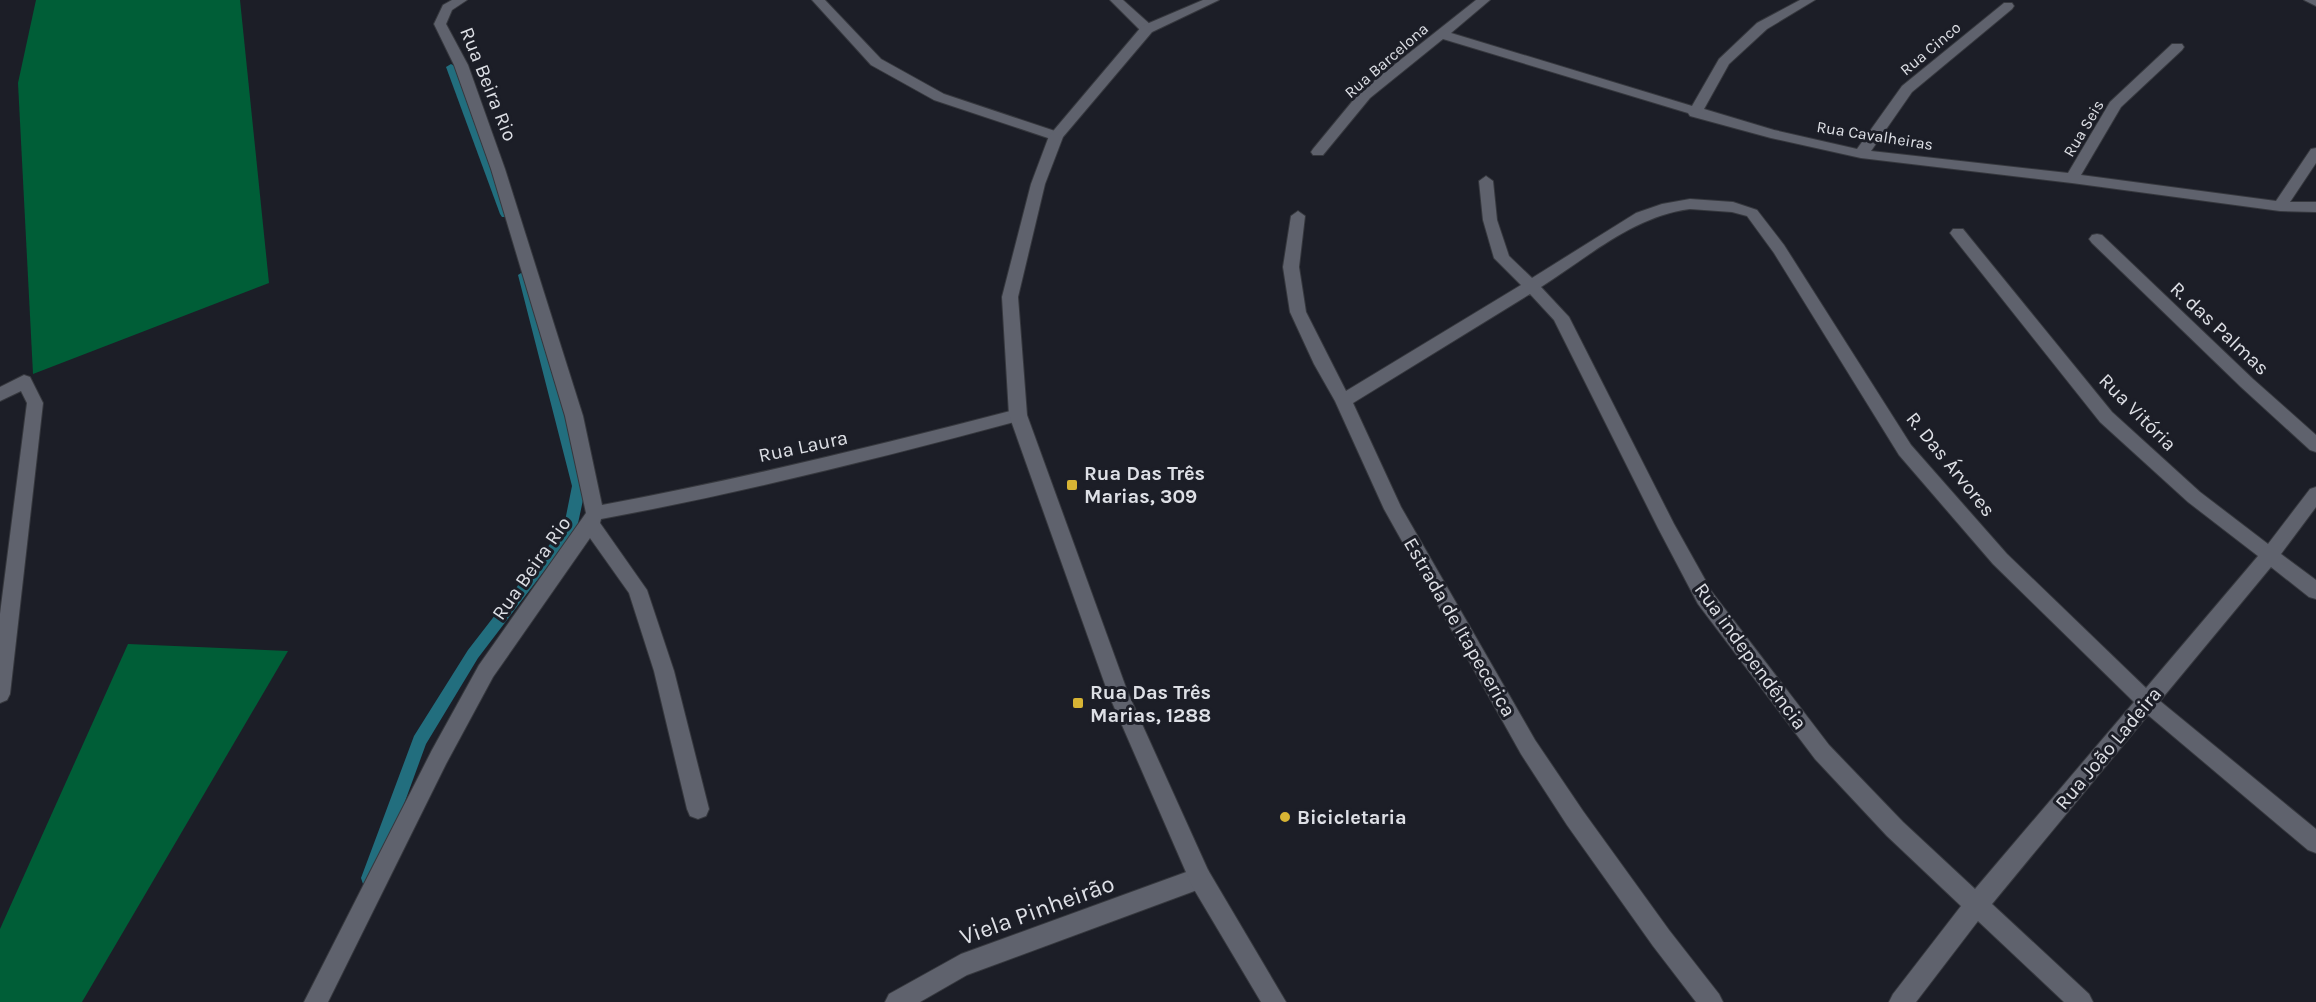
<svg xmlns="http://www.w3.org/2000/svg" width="2316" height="1002" font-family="Karla,sans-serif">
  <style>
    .forest { fill: #005e37 }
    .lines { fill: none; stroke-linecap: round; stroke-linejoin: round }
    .stream { fill: #226e7e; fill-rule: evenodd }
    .minor-casing { stroke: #36383e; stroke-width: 2 }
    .tertiary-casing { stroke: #36383e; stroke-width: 2 }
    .minor { fill: #5f626d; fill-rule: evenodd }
    .tertiary { fill: #5f626d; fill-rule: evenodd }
    .poi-dot { fill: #d7b434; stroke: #1c1e27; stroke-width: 2 }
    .labels { text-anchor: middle; stroke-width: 6; stroke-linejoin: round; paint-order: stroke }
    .far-street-label { font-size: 16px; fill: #dee0e6; stroke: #1c1e27 }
    .street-label { font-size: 20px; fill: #dee0e6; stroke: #1c1e27 }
    .poi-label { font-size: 20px; font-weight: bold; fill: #dee0e6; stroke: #1c1e27; text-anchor: start }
    .near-street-label { font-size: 24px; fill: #dee0e6; stroke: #1c1e27 }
  </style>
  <rect width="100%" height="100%" fill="#1c1e27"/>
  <g class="forest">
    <path d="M36,0H240L269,283L33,374L18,83Z"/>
    <path d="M128,644L288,651L82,1002H0V929Z"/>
  </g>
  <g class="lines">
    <g class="stream">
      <path d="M451,64L456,67L512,214L510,217H502L500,214L446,67Z"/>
      <path d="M524,271L530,275L586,486L577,528L478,658L426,744L377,878L375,884L369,886L363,884L361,878L414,736L468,650L564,526L572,486L518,275Z"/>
    </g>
    <g class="minor-casing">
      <g id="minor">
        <path d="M452,0H467L452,10L446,24L468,65L505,169L583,416L602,505C742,479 880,445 1018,409L1024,410L1027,415L1024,420L1018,421C880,458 742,493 601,519L600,523L647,590L674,671L709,809L706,816L698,819L690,816L687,809L654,671L629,593L590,538L493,677L446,764L328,1002H304L432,750L479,665L586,513L565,416L491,169L454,65L434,24L443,5Z"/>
        <path d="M812,0H825L881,59L944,94L1061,133L1063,136L1061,139H1051L934,100L871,65Z"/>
        <path d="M1110,0H1123L1152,26L1153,29L1152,32H1142Z"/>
        <path d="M1476,0H1490L1451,33L1692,106L1719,59L1757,23L1800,0H1815L1767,29L1729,64L1704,109L1774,130L1857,149L1902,86L2004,3H2012L2014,6L2012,9L1912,92L1871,151L2068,173L2110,102L2172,44H2182L2184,47L2182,50L2121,107L2081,175L2276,201L2311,149L2316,148V163L2290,202H2316V212L2280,211L2072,183L1861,158L1771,138L1690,116L1688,113L1443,39L1370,98L1323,155H1313L1311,152L1313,149L1360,92Z"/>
        <path d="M2304,0H2316V6Z"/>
        <path d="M1486,176L1493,181L1497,220L1509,256L1532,278L1636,213L1662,204L1690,199L1733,202L1757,210L1784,245L1911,445L2007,554L2146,688L2258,556L2188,502L2100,422L1953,237L1950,233L1953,229H1963L2112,412L2200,492L2268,544L2310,489L2316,487V507L2281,554L2316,580V599L2309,597L2271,567L2160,701L2316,829V853L2308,850L2148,715L1992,904L2089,994L2093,1002H2064L1978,921L1916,1002H1889L1893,994L1961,906L1887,836L1815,759L1698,604L1658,528L1554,320L1530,294L1353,403L1401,507L1535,740L1583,811L1669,930L1719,994L1723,1002H1696L1653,946L1567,825L1521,754L1384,509L1335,401L1314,364L1290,312L1283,267L1291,216L1298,211L1305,216L1299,267L1306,312L1346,391L1521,285L1494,258L1483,220L1479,181ZM1690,209L1732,212L1747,216L1774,253L1899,455L1993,564L2134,702L1975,889L1903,822L1829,745L1712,592L1674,524L1569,317L1541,287C1588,257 1634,216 1690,209Z"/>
        <path d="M2097,234L2102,235L2253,379L2316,435V452L2310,450L2241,387L2092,243L2089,239L2092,235Z"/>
        <path d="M24,375L30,377L43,403L10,694L7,700L0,703V614L27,403L21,391L0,401V387Z"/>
        <path d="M1200,867L1208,870L1211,878L1208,886L967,975L920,1002H885L889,994L961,954Z"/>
      </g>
    </g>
    <g class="tertiary-casing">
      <path id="tertiary" d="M1203,0H1219L1152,32L1063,137L1045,184L1018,297L1027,415L1128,693L1208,870L1286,1002H1261L1192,886L1108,693L1009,415L1002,297L1031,184L1049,136L1142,26Z"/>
    </g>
    <use href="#minor" class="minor"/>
    <use href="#tertiary" class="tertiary"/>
  </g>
  <g class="poi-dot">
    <rect x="1066" y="479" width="12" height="12" rx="3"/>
    <rect x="1072" y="697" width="12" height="12" rx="3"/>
    <circle cx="1285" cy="817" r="6"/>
  </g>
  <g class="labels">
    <g class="far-street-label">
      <text transform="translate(1930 48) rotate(-40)" y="6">Rua Cinco</text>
      <text transform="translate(1386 60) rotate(-41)" y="6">Rua Barcelona</text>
      <text transform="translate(2083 128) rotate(-59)" y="6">Rua Seis</text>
      <text transform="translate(1875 135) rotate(9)" y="6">Rua Cavalheiras</text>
    </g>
    <g class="street-label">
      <text transform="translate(489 84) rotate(68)" y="7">Rua Beira Rio</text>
      <text transform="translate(2220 328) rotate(43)" y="7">R. das Palmas</text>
      <text transform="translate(2138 412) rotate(45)" y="7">Rua Vitória</text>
      <text transform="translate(803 446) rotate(-12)" y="7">Rua Laura</text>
      <text transform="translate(1951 464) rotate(51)" y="7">R. Das Árvores</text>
      <text transform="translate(531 568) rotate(-55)" y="7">Rua Beira Rio</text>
      <text transform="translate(1460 627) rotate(60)" y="7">Estrada de Itapecerica</text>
      <text transform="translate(1751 656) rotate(54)" y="7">Rua independência</text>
      <text transform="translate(2108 748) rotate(-50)" y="7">Rua João Ladeira</text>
    </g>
    <g class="poi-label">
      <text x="1084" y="480">Rua Das Três<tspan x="1084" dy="23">Marias, 309</tspan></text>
      <text x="1090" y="699">Rua Das Três<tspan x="1090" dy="23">Marias, 1288</tspan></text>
      <text x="1297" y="824">Bicicletaria</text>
    </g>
    <g class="near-street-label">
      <text transform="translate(1037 910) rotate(-20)" y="8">Viela Pinheirão</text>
    </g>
  </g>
</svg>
